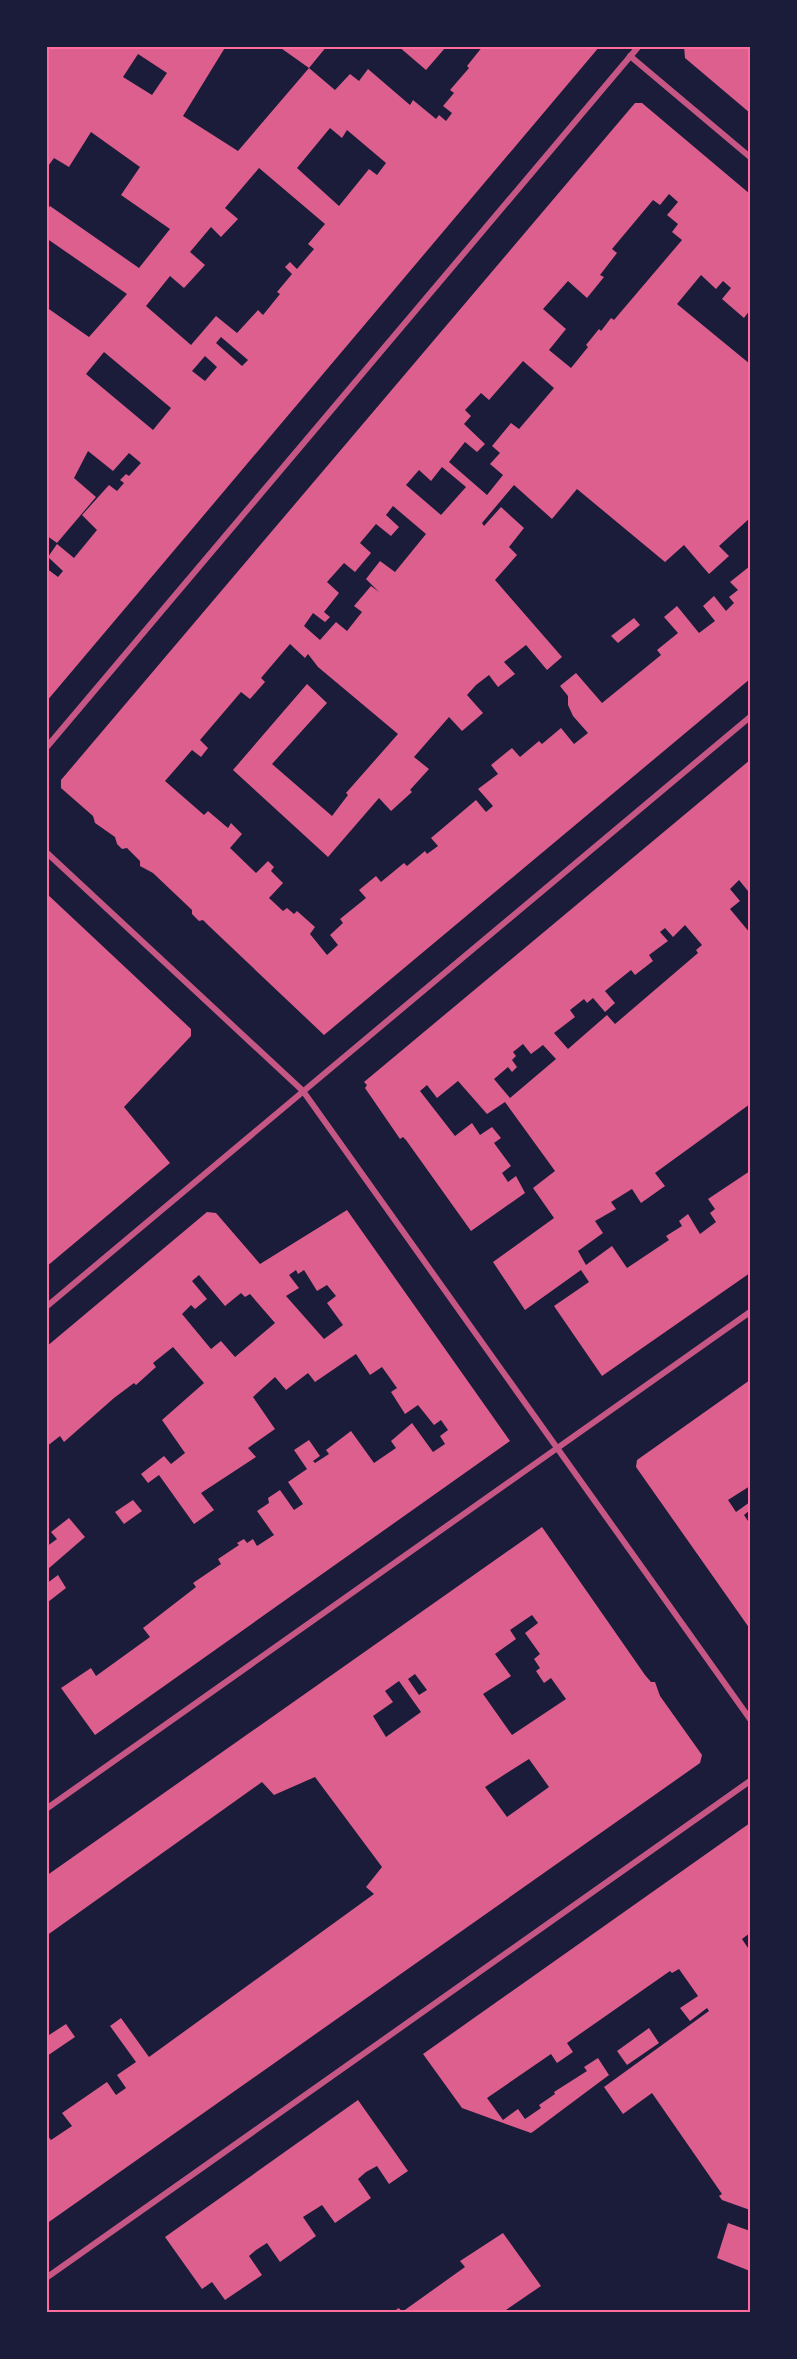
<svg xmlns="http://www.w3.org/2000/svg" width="797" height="2359" font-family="Figtree,sans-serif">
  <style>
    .building { fill: #dd5f8e; fill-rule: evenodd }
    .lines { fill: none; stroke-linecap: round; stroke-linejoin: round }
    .minor { stroke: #c65784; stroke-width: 6 }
    .neatline { fill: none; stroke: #ff6b9d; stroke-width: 2 }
  </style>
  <rect width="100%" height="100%" fill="#1b1b3a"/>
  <g class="building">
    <path d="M46,46H226L183,116L238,151L309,68L278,46H327L309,68L335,90L350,74L359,81L368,69L410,105L413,100L436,119L439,115L446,121L452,113L443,106L454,93L450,90L469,68L467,66L483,46H600L46,702V591L49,587L46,585V568L58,577L63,571L48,557L57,544L74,558L97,530L82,515L109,485L117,491L124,483L120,480L126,474L129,476L141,463L129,453L113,471L88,451L74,478L96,497L57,543L46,535V307L89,337L127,294L46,238V211L50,206L139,268L170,229L121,195L140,167L91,132L69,167L54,158L46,169ZM138,54L167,73L152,95L123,77ZM330,128L342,138L347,130L386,163L377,175L369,169L339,206L297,168ZM259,168L325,224L308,244L314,249L297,269L290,262L285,267L292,274L277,292L280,294L263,315L258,310L237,333L216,316L191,345L146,306L170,276L184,288L205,265L190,252L211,227L221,237L238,219L225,208ZM221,337L248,360L242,366L216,343ZM104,352L171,408L153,430L86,374ZM205,356L217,367L205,381L192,371Z"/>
    <path d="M398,46H443L445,48L426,70Z"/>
    <path d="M684,46H750V113L685,58Z"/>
    <path d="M635,103H642L750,194V310L744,318L722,299L731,288L723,281L716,289L701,275L677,304L750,364V518L719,546L729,556L709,574L684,545L665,562L577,489L552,519L514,485L482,523L484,526L501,507L524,528L509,547L517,555L495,580L562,657L547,670L526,645L504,662L515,674L498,687L489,675L476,685L467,695L483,713L462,731L449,717L414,757L429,769L410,790L412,792L391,811L379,798L328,857L233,770L307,684L327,703L272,764L332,816L348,795L346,793L398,734L318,667L308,654L305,658L290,644L261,678L265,682L250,699L241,692L200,740L208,748L201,757L192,750L165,781L204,815L208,811L228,828L231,823L242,834L230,848L256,873L268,861L274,867L271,871L283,883L269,898L283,911L287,908L294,914L297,911L315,927L310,934L327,955L338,945L330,935L343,923L340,919L366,898L359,890L376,876L381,882L404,863L407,866L425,851L427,854L438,846L431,838L476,800L486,812L493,806L478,789L498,774L491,765L512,748L520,757L539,741L542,744L561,728L574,744L588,733L573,716L568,705V696L560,686L576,673L602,703L661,655L657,650L678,633L664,617L677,606L699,633L715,621L703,606L714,596L726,611L734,603L729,597L738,590L730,582L750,566V679L324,1035L209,926L203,920L199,921L192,914V910L153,873L140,866V861L127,848L122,849L117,844L115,837L95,823L93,816L61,788V780ZM669,194L678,202L667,215L678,224L672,232L682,240L614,320L611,318L601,331L599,329L586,345L588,347L571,368L549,350L566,329L543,309L568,281L587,298L604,277L600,275L617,253L612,249L653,200L660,205ZM523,361L554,388L519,429L511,423L492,446L500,453L490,464L503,475L487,495L449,462L465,442L477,452L485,444L464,424L471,416L465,410L481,393L489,400ZM442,467L466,487L441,515L406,485L419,470L431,481ZM393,506L426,534L395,572L380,561L366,579L379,592L371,586L354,606L362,612L347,631L336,622L320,640L304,626L313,613L325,622L330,617L324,612L339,593L327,582L344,563L355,572L371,553L360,543L376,524L391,536L399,527L386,515Z"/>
    <path d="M634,618L640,625L618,643L611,636Z"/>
    <path d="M750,760V890L748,891L739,880L730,889L740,901L730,909L750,933V1104L655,1173L665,1186L641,1203L632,1189L611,1202L616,1209L595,1221L603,1233L578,1251L586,1265L612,1246L627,1268L669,1240L666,1236L682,1226L679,1221L688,1214L700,1234L716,1222L710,1213L715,1209L708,1199L750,1171V1273L602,1376L554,1306L589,1282L581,1270L525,1310L493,1262L554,1218L533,1188L555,1171L505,1102L487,1114L458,1081L437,1098L427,1085L420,1091L455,1136L472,1123L480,1135L492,1127L501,1138L494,1143L511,1166L502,1173L508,1182L516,1176L525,1193L471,1231L406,1140L403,1137L400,1139L365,1088L367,1085L364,1082ZM685,925L702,945L696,950L698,953L615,1024L607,1015L568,1049L554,1033L575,1017L570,1010L584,999L587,1003L593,998L605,1012L615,1003L605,991L631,970L635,975L653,961L649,955L668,941L660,932L665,928L673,937ZM523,1044L531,1054L543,1045L556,1059L510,1098L494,1079L508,1067L512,1072L517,1067L512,1060L516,1056L513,1052Z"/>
    <path d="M46,893L191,1029V1036L124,1107L170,1163L46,1267Z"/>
    <path d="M347,1210L510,1441L95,1735L61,1688L91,1668L96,1676L150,1637L143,1628L196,1587L193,1583L221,1564L218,1559L239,1545L237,1543L244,1539L247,1543L253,1539L257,1546L274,1535L257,1511L269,1503L268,1498L280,1490L294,1510L303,1504L288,1482L307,1469L294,1450L309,1440L320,1456L313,1461L315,1463L329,1454L326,1450L351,1431L374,1463L396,1448L391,1441L412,1423L433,1452L445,1444L440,1436L448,1430L441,1420L434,1425L418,1405L405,1414L391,1392L397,1388L382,1367L370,1375L356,1354L315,1382L308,1373L286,1390L275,1377L253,1397L275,1429L248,1448L256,1457L201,1493L214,1510L194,1524L159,1475L148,1483L141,1474L164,1456L171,1464L185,1453L162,1420L204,1383L173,1347L153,1363L156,1367L136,1385L134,1383L114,1398L64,1442L60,1436L46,1447V1347L207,1212L216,1213L260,1264ZM296,1270L298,1274L304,1270L317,1291L327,1285L336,1296L327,1303L343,1325L324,1339L286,1296L299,1288L289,1275ZM199,1275L225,1306L241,1293L245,1297L250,1294L275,1323L235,1357L221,1341L211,1349L182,1314L191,1305L195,1309L207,1299L192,1281Z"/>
    <path d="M750,1380V1486L728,1500L736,1512L750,1502V1510L744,1515L750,1524V1629L636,1467L637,1460Z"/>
    <path d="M133,1500L142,1511L124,1524L115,1512Z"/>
    <path d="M69,1518L85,1537L48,1569L46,1547L57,1539L51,1532Z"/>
    <path d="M542,1527L645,1675L651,1682H655L660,1696L702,1755L700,1763L46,2224V2134L51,2140L72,2126L62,2113L107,2082L116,2095L126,2088L117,2075L136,2062L110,2026L121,2018L149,2057L374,1894L366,1887L382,1867L315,1777L274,1795L262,1782L46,1936V1876ZM532,1615L538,1623L525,1633L540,1654L534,1659L540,1668L536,1671L544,1683L551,1678L566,1699L512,1735L483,1694L511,1676L495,1654L516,1639L510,1630ZM415,1674L427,1690L419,1695L408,1679ZM399,1681L421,1712L386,1737L373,1716L393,1702L385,1691ZM529,1759L549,1787L507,1817L485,1787Z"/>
    <path d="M58,1575L66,1588L48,1602L46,1584Z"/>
    <path d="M750,1823V1933L742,1939L750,1951V2210L722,2200L719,2196L722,2194L652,2093L623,2114L604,2087L709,2011L707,2008L690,2021L680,2008L698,1996L679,1969L672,1973L670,1971L567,2043L573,2052L557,2063L551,2054L487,2098L503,2120L518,2109L525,2119L541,2108L539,2105L555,2094L554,2092L587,2071L584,2067L598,2058L609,2075L534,2131L531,2133L462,2108L423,2054Z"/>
    <path d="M66,2024L75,2037L47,2056L46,2037Z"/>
    <path d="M649,2028L659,2043L627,2065L617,2051Z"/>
    <path d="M358,2100L408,2171L389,2184L377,2166L366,2172L358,2179L371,2198L335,2223L322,2205L303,2217L316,2236L280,2262L267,2243L256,2250L249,2256L262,2275L225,2300L212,2282L202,2289L165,2237Z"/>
    <path d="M728,2223L750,2231V2271L717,2258Z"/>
    <path d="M503,2233L541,2286L503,2312H392L399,2308L402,2312L465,2267L460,2261Z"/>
  </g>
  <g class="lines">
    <g class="minor">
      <path d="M630,56L750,157"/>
      <path d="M46,748L639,46"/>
      <path d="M46,852L303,1091L750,1719"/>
      <path d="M46,1307L750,717"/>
      <path d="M46,1809L750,1312"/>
      <path d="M46,2278L750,1781"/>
    </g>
  </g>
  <rect width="797" height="2359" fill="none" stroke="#1b1b3a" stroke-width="96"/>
  <rect x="48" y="48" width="701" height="2263" class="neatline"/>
</svg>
